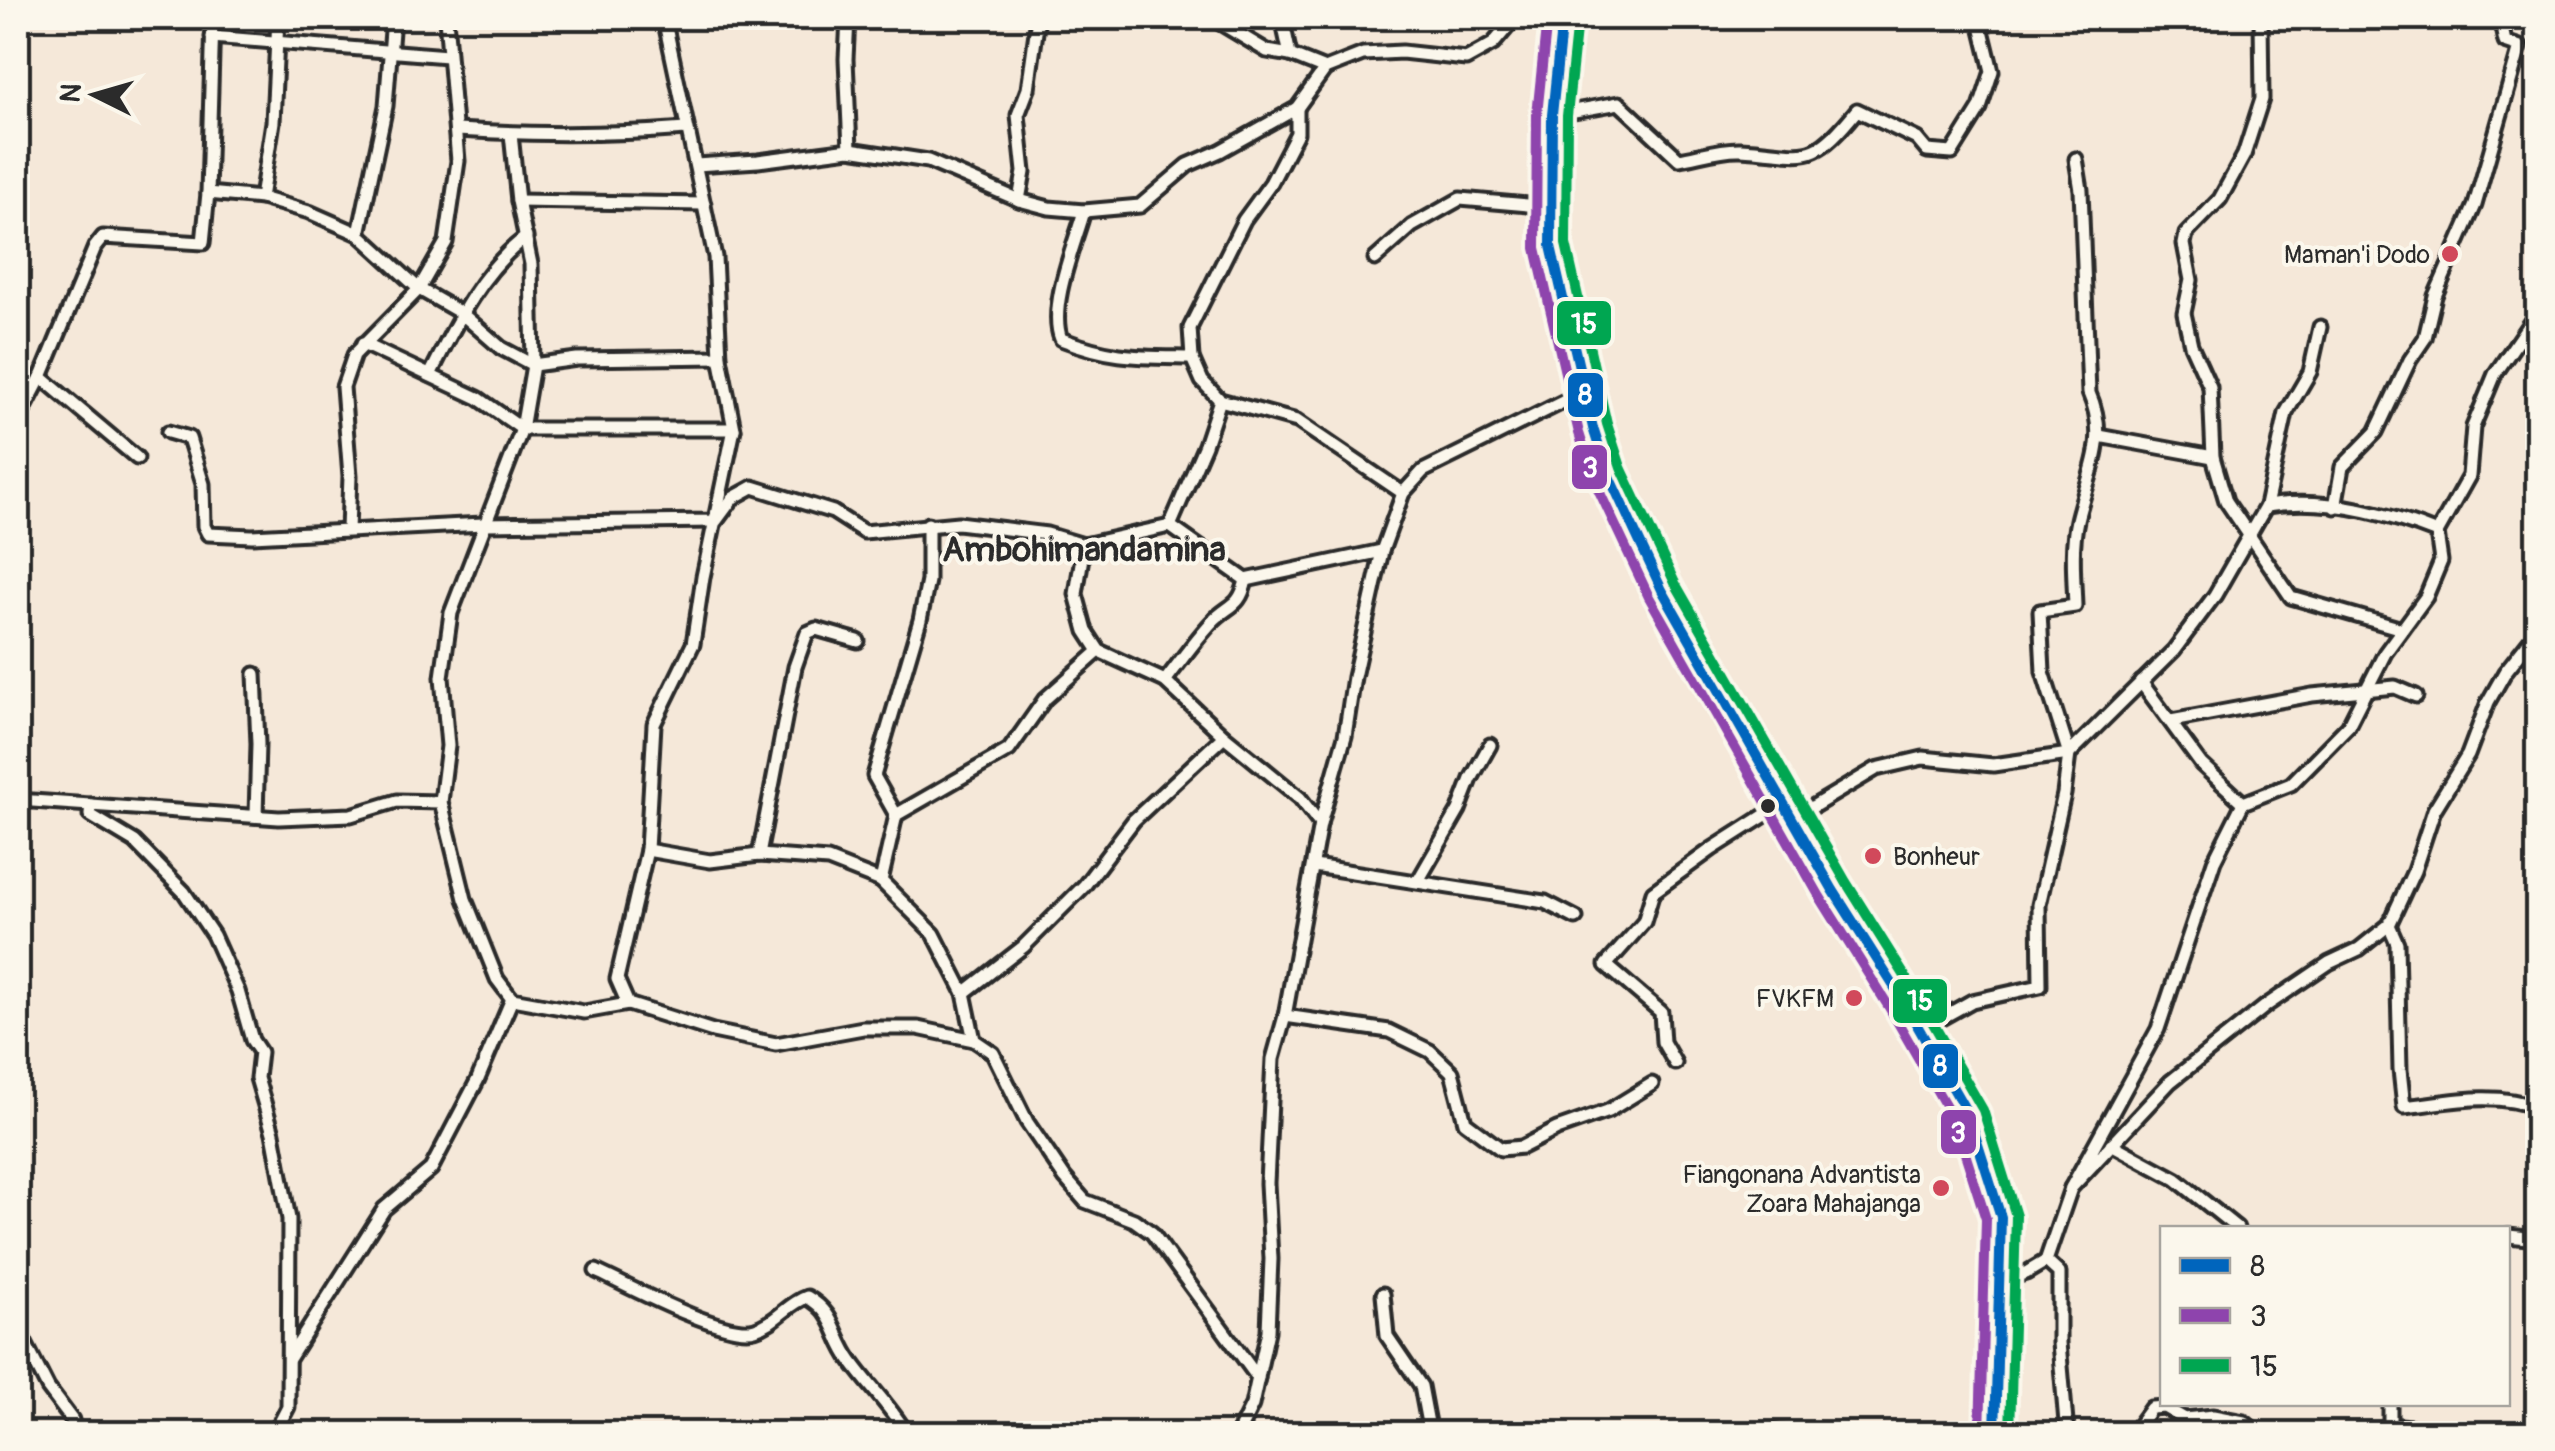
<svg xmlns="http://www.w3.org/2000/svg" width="2555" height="1451" font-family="Pangolin,sans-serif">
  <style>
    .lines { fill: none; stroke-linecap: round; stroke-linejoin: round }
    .minor-casing { stroke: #2b2b2b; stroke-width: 19 }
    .primary-casing { stroke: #2b2b2b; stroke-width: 25 }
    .minor { stroke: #fbf7ec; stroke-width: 11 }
    .primary { stroke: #fbf7ec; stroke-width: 18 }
    .bus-1-casing { stroke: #fbf7ec; stroke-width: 18 }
    .bus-2-casing { stroke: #fbf7ec; stroke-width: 18 }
    .bus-3-casing { stroke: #fbf7ec; stroke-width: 18 }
    .bus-1 { stroke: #0065bd; stroke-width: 10 }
    .bus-2 { stroke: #8e44ad; stroke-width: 10 }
    .bus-3 { stroke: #00a651; stroke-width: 10 }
    .poi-dot { fill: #d1495b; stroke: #fbf7ec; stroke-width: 4 }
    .bus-dot { fill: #2b2b2b; stroke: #fbf7ec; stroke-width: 4 }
    .labels { text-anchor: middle; stroke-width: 8; stroke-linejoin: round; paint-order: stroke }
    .poi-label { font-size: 25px; fill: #2b2b2b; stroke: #fbf7ec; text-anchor: end }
    .district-label { font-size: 35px; font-weight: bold; fill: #2b2b2b; stroke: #fbf7ec }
    .line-badge { stroke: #fbf7ec; stroke-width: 4 }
    .badge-label { font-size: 28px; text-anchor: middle; font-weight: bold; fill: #fff }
  </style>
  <rect width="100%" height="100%" fill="#f5e8d9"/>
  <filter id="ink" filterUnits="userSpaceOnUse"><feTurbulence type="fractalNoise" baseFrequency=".01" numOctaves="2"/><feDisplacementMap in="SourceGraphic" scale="20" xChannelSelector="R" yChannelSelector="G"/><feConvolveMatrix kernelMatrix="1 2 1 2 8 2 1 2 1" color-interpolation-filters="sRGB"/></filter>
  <g filter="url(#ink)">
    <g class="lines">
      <g class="minor-casing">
        <g id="minor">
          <path d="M664,18L715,257L720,357L734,429L703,577L693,644L654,724L647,850L617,979L628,1004L713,1031L776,1044L863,1028H918L974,1040"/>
          <path d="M848,18L846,59L850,149"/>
          <path d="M1212,18L1267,51L1290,55"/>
          <path d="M1282,18L1290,55L1325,69"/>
          <path d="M2261,18L2262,99L2244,155L2220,199L2186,234L2184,244L2191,280L2184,313L2191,345L2210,387L2213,457L2226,501L2291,597L2402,629"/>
          <path d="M212,37L447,56"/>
          <path d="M1297,108V133L1271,183L1244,220L1190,328L1192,358L1202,381L1220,400L1297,421L1403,493"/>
          <path d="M1552,115L1619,103L1679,159C1698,156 1721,148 1741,149C1808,153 1810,168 1857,110L1917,139L1927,151L1952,153L1980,108L1992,71L1979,18"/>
          <path d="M457,130C533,135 610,135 686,129"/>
          <path d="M511,134L518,201L531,264L533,365L522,429L451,613L442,677L448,746L441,802L465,899L497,979L512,999L584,1012L628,1004"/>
          <path d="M696,165L758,161L850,149L928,161L1019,200L1049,208L1084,211L1140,206L1188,165L1220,151L1297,108L1325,69L1363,54L1402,52L1466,59L1493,44L1515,18"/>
          <path d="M208,193L261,198L309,212L359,234L419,289L461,313L501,348L533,365L577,359L720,357"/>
          <path d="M261,198L273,122L278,18"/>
          <path d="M1019,200L1024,172L1018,115L1028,89L1038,18"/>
          <path d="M518,201L704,204"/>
          <path d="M1084,211C1075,244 1048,307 1061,339C1113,359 1138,357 1192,358"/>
          <path d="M359,234L386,106L393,18"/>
          <path d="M1375,259L1412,226L1460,199L1551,207"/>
          <path d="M363,344L478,398L522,429H734"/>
          <path d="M430,375C455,325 481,271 526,237"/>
          <path d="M41,377L137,458"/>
          <path d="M18,421L41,377L95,247L103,237L203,243L208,193L213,18"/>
          <path d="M168,432L189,438L203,484L204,526L208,534L252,536L483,524L716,521L733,498L753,487L833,512L864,532L958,523L1047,534L1084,545L1170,526L1246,580L1382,551"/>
          <path d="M2099,436L2213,457"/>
          <path d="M2266,506L2286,413L2310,372L2320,327"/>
          <path d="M2335,507L2342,467L2376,432L2410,360L2425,338L2435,296L2475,205L2520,47L2505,42L2500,18"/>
          <path d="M1170,526L1205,445L1220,400"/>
          <path d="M348,530L350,476L343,387L354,355L419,289L446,242L458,161L446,18"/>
          <path d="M1084,545L1076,594L1086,631L1099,651L1165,681L1224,736L1300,798L1320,824"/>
          <path d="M255,674L258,744L256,816"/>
          <path d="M1165,681C1180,662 1195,640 1212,622C1229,604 1240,608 1246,580"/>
          <path d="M2141,682L2201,764L2243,803"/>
          <path d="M2171,721L2312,695L2364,690L2395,687L2416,696"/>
          <path d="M18,800L279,818L351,815L397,801L441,802"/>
          <path d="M91,805L90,815L135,842L184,892L213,935L238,991L252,1040L260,1052L257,1078L273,1133L289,1219L288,1407L274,1434"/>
          <path d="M896,815L874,776L920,620L928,581V524"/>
          <path d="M1794,818L1876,769L1923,758L1993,765L2069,754L2174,650L2215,595L2266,506C2323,497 2384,512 2437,533"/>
          <path d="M647,850L710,861L759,855L828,860L881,881L934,934L964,993L974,1040L993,1053L1027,1122L1065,1178L1085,1201L1134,1220L1152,1233L1258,1378"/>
          <path d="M759,855L795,667L807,633L816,629L858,641"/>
          <path d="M1314,866L1545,902L1576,918"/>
          <path d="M881,881L896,815L1009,750L1045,699L1099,651"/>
          <path d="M1418,881L1459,810L1471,779L1490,745"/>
          <path d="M2389,925L2397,943L2400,1070L2404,1107C2449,1102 2494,1091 2538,1108"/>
          <path d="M964,993L1023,947L1084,886L1134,820L1224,736"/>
          <path d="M1285,1016L1389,1031L1430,1051L1452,1072L1465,1122L1501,1149L1522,1147L1557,1129L1608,1111L1652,1084"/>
          <path d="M1920,1030L1972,1001L2040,986L2039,905L2064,794L2069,754L2043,672L2040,611L2075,606C2074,578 2071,547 2077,520C2088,473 2110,441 2089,393L2081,190L2076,159"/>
          <path d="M1675,1063L1663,1042L1661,1012L1606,965L1644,922L1653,892L1712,849L1784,803"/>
          <path d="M2111,1144L2176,1179L2237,1228"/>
          <path d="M2071,1188L2158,1029L2214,861L2243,803L2291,784L2348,726L2385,653L2426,597L2441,561L2437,533L2469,476L2473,427L2495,374L2538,311"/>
          <path d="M2508,1236L2538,1239"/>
          <path d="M2046,1261L2059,1273V1343L2067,1434"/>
          <path d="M596,1271C628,1286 725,1338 755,1329C776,1323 787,1304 807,1297C837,1314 833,1337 852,1362C870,1387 891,1407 907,1434"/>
          <path d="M2000,1281L2026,1273L2046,1261L2071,1188L2170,1082L2267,1005L2329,963L2359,949L2389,925L2414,871L2434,810L2468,755L2488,702L2505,672L2538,630"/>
          <path d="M1383,1294L1387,1336L1421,1386L1430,1434"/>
          <path d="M18,1329L48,1388L72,1420L74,1434"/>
          <path d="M289,1359L384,1209L431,1169L478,1079L512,999"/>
          <path d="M2390,1404V1434"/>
          <path d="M2391,1425L2477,1434"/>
          <path d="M1238,1434L1252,1405L1268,1331L1271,1259L1267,1183L1273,1059L1285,1016L1320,824L1345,736L1354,677L1382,551L1403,493L1423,471L1583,392"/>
          <path d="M1765,1434L1770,1431L1789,1434"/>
          <path d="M2132,1434L2151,1408L2164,1407L2185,1419L2213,1416L2244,1422L2259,1434"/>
        </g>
      </g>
      <g class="primary-casing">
        <path id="primary" d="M1562,18L1552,115L1551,246L1593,428L1607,472L1662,590L1833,890L1902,999L1969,1116L2001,1217L1995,1434"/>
      </g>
      <use href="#minor" class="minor"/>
      <use href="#primary" class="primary"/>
      <g class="bus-1-casing">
        <path id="bus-1" d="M1562,18L1552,115L1551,246L1593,428L1607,472L1662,590L1833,890L1902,999L1969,1116L2001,1217L1995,1434"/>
      </g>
      <g class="bus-2-casing">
        <path id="bus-2" d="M1547,18L1537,115L1536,248L1579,433L1593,478L1649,597L1820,897L1889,1007L1955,1122L1986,1219L1980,1434"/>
      </g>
      <g class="bus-3-casing">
        <path id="bus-3" d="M1577,20L1567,116L1566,244L1607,424L1621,467L1675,583L1846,882L1915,992L1983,1110L2016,1216L2010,1434"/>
      </g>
      <use href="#bus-1" class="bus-1"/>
      <use href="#bus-2" class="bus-2"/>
      <use href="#bus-3" class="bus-3"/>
    </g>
  </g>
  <g class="poi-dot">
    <circle cx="2450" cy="254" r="10"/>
    <circle cx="1873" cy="856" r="10"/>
    <circle cx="1854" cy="998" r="10"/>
    <circle cx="1941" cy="1188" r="10"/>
  </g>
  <circle class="bus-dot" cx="1768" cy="806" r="9"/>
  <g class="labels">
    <g class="poi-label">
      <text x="2430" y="263">Maman'i Dodo</text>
      <text x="1893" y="865" text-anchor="start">Bonheur</text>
      <text x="1834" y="1007">FVKFM</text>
      <text x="1921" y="1183">Fiangonana Advantista<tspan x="1921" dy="29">Zoara Mahajanga</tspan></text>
    </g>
    <g class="district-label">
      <text x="1084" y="561">Ambohimandamina</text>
    </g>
  </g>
  <g class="line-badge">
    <rect x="1555" y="299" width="58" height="48" rx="10" fill="#00a651"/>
    <rect x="1566" y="371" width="39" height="48" rx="10" fill="#0065bd"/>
    <rect x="1570" y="443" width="39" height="48" rx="10" fill="#8e44ad"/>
    <rect x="1891" y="977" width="58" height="48" rx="10" fill="#00a651"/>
    <rect x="1921" y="1042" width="39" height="48" rx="10" fill="#0065bd"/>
    <rect x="1939" y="1108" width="39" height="48" rx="10" fill="#8e44ad"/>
  </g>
  <g class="badge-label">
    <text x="1584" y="333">15</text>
    <text x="1585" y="404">8</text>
    <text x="1590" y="477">3</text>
    <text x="1920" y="1010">15</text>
    <text x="1940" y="1075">8</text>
    <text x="1958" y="1142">3</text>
  </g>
  <rect width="2555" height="1451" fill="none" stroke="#fbf7ec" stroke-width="60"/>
  <rect x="30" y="30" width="2495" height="1391" fill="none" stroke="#2b2b2b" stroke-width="4" filter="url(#ink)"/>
  <rect x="2160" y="1226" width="350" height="180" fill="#fbf7ec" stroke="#a8a59f" stroke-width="2.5"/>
  <rect x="2180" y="1258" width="50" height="15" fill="#0065bd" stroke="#a8a59f" stroke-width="2.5"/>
  <text x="2250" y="1276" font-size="30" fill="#2b2b2b">8</text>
  <rect x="2180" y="1308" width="50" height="15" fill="#8e44ad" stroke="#a8a59f" stroke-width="2.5"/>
  <text x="2250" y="1326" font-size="30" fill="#2b2b2b">3</text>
  <rect x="2180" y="1358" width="50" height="15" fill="#00a651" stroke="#a8a59f" stroke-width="2.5"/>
  <text x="2250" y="1376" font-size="30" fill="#2b2b2b">15</text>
  <g transform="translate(95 95) rotate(275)" stroke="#fbf7ec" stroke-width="8" paint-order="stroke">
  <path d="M0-8L18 38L0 25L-18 38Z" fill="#2b2b2b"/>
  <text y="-15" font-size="28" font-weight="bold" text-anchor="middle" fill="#2b2b2b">N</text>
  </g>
</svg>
